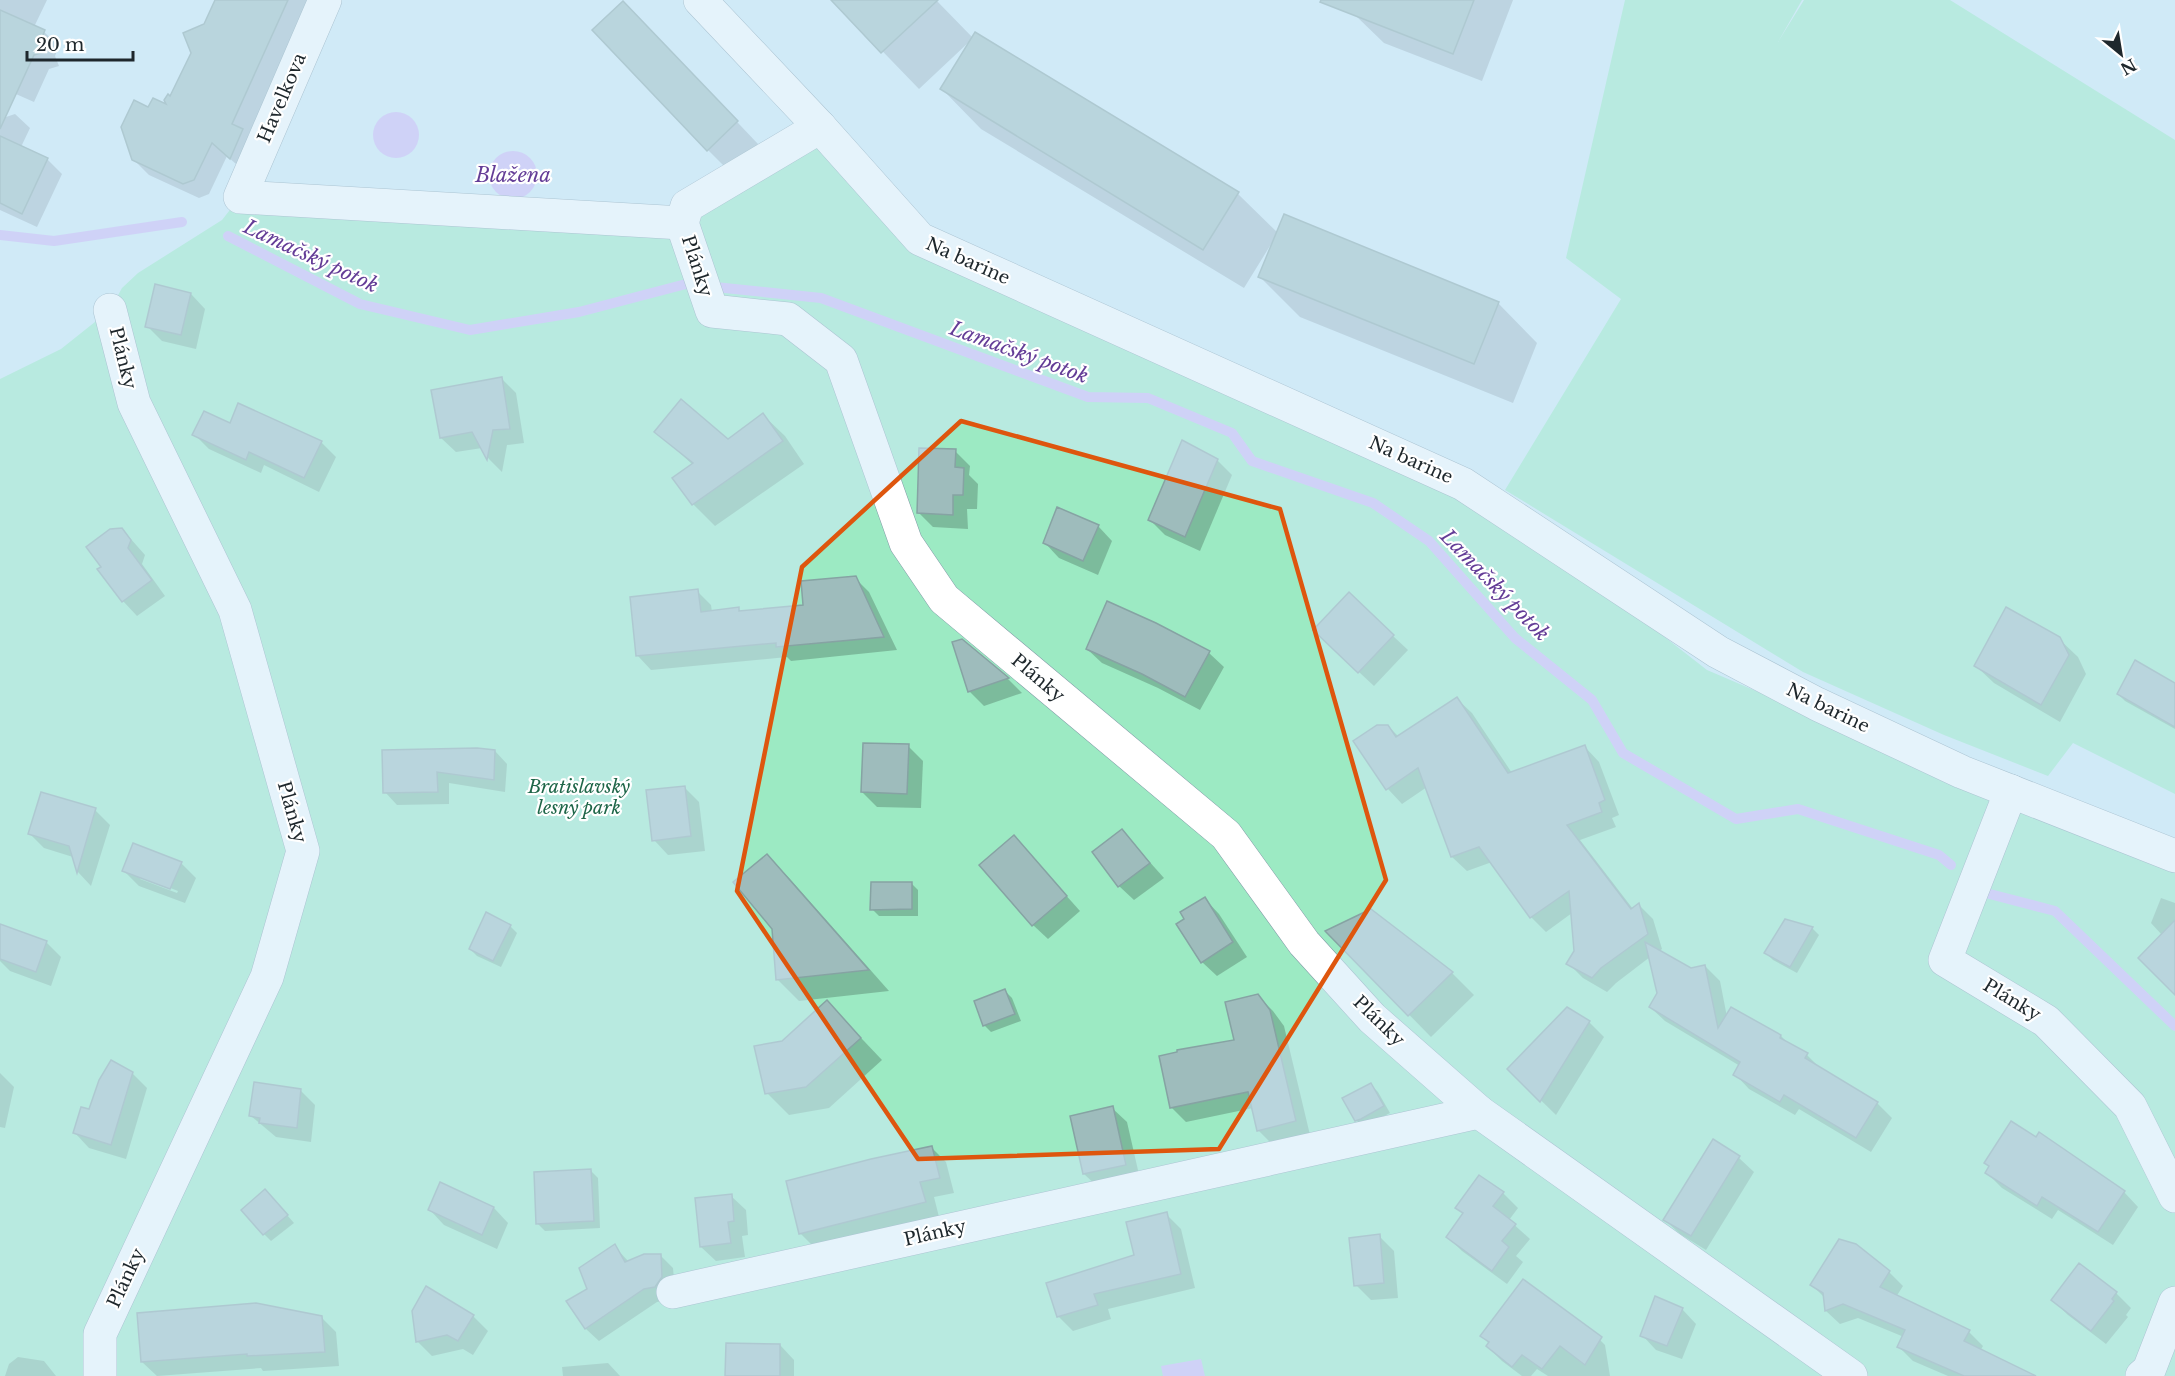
<svg xmlns="http://www.w3.org/2000/svg" width="2175" height="1376" font-family="'Libre Baskerville',serif">
  <style>
    .green { fill: #9ceac3 }
    .water { fill: #ceb7f7 }
    .shadow { fill: #0003; fill-rule: evenodd }
    .lines { fill: none; stroke-linecap: round; stroke-linejoin: round }
    .stream { stroke: #ceb7f7; stroke-width: 10 }
    .building { fill: #9ebcbc; stroke: #86a3a3; stroke-width: 1.5 }
    .street-casing { stroke: #829aa7; stroke-width: 34 }
    .street { stroke: #fff; stroke-width: 33 }
    .marked { fill: none; stroke: #de560e; stroke-width: 4.5; stroke-linejoin: round }
    .labels { text-anchor: middle; stroke-width: 4.5; stroke-linejoin: round; paint-order: stroke }
    .street-label { font-size: 18px; fill: #1e272c; stroke: #fff }
    .park-label { font-size: 18px; font-style: italic; fill: #1e6648; stroke: #fff }
    .water-label { font-size: 20px; font-style: italic; fill: #643d97; stroke: #fff }
  </style>
  <rect width="100%" height="100%" fill="#d0eaf7"/>
  <g class="green">
    <path d="M1625,0H1802L1778,42L1804,0H1950L2175,140V794L2073,743L2048,776L1944,735L1803,672L1505,490L1621,299L1566,258Z"/>
    <path d="M820,127L920,239L1485,497L1707,670L2175,870V1376H0V379L61,349L110,310L122,288L138,273L222,220L240,197L682,223Z"/>
  </g>
  <g class="water">
    <circle cx="396" cy="135" r="23"/>
    <circle cx="513" cy="175" r="24"/>
    <path d="M1201,1359L1205,1376H1163L1161,1366Z"/>
  </g>
  <g class="shadow">
    <path d="M0,0H47L34,27L44,32L59,46L55,56L59,66L49,69L34,102L0,87Z"/>
    <path d="M217,0H310L248,136L257,145L245,172L227,156L209,194L199,198L149,175L134,160L149,109L170,108L171,98Z"/>
    <path d="M833,0H936L973,38L1238,194L1278,233L1498,303L1537,343L1513,403L1300,317L1260,277L1274,242L1273,241L1244,288L981,129L942,89L969,42L919,89Z"/>
    <path d="M1361,0H1513L1482,81L1384,43L1355,15Z"/>
    <path d="M645,25L758,144L729,171L708,150Z"/>
    <path d="M15,114L30,128L21,147L47,159L62,174L37,227L0,210V119Z"/>
    <path d="M157,286L191,294L205,309L196,349L162,341L147,326Z"/>
    <path d="M501,378L516,393L524,443L507,445L502,472L489,459L482,448L456,452L441,438L433,391Z"/>
    <path d="M763,415L785,436L804,464L715,526L693,504L675,479L693,465L656,431L728,441Z"/>
    <path d="M230,425L321,442L336,457L319,492L264,465L261,473L209,449L194,434Z"/>
    <path d="M955,451L970,466L969,475L978,484L977,509H967L968,529L933,527L918,512Z"/>
    <path d="M1217,460L1232,475L1200,551L1165,535L1150,520Z"/>
    <path d="M1098,526L1112,541L1098,575L1059,558L1045,543Z"/>
    <path d="M122,529L145,555L142,564L165,596L137,616L123,601L103,568Z"/>
    <path d="M855,578L869,592L897,650L791,661L787,657L651,670L638,656L697,591L711,605L712,612L738,609L741,612L804,607Z"/>
    <path d="M1155,624L1209,653L1224,667L1200,710L1158,688L1102,663L1087,649Z"/>
    <path d="M1393,636L1408,650L1374,686L1330,645Z"/>
    <path d="M2059,639L2078,657L2086,674L2060,722L1994,683L1976,666Z"/>
    <path d="M962,640L1008,679L1022,693L984,706L969,691Z"/>
    <path d="M2175,685V729L2125,701L2118,694Z"/>
    <path d="M1457,699L1472,713L1512,773L1585,747L1599,762L1619,815L1612,818L1616,827L1580,840L1633,909L1639,905L1653,919L1662,949L1658,952L1690,970L1705,966L1720,981L1727,1017L1781,1036L1790,1045L1807,1055L1822,1070L1878,1104L1892,1118L1871,1152L1799,1109L1795,1115L1749,1089L1735,1074L1740,1066L1665,1021L1650,1007L1658,993L1650,957L1616,983L1607,992L1583,978L1568,963L1575,951L1572,913L1546,932L1531,917L1492,862L1467,871L1452,857L1427,787L1402,804L1388,789L1355,741L1388,726L1399,737Z"/>
    <path d="M908,746L923,761L921,808L877,807L862,792Z"/>
    <path d="M478,750L495,751L507,764L505,792L449,783V804L397,805L385,792Z"/>
    <path d="M684,787L699,802L705,851L668,855L654,840Z"/>
    <path d="M95,810L110,825L91,886L78,872L73,857L44,848L29,833Z"/>
    <path d="M1122,831L1164,878L1134,900L1119,886Z"/>
    <path d="M1014,837L1080,911L1048,939L1033,925Z"/>
    <path d="M767,856L789,878L889,991L799,1001L777,979Z"/>
    <path d="M181,863L196,878L185,903L139,886L124,871ZM140,876L178,891L177,893L140,879Z"/>
    <path d="M911,883L918,890V916H879L872,909Z"/>
    <path d="M2161,898L2175,903V993L2162,935L2151,923Z"/>
    <path d="M1205,899L1219,914L1247,957L1217,976L1202,962Z"/>
    <path d="M1786,921L1812,928L1819,935L1797,973L1773,960L1766,953Z"/>
    <path d="M510,926L517,933L501,967L477,956L470,949Z"/>
    <path d="M1327,931L1452,973L1474,995L1431,1037Z"/>
    <path d="M46,942L61,957L51,986L10,971L0,961V945Z"/>
    <path d="M1005,991L1012,998L1021,1021L991,1032L984,1025Z"/>
    <path d="M1258,996L1273,1011L1284,1026L1310,1135L1273,1145L1258,1130L1253,1108L1186,1122L1171,1107L1236,1041Z"/>
    <path d="M827,1002L882,1060L829,1108L789,1115L767,1093L783,1042Z"/>
    <path d="M1589,1022L1604,1037L1556,1115L1509,1069Z"/>
    <path d="M0,1073L14,1087L5,1128L0,1127Z"/>
    <path d="M132,1073L147,1088L126,1159L89,1148L75,1133L90,1111Z"/>
    <path d="M1371,1085L1378,1092L1390,1113L1363,1127L1356,1120Z"/>
    <path d="M300,1090L315,1105L311,1142L276,1137L251,1116Z"/>
    <path d="M1112,1108L1127,1122L1140,1179L1099,1188L1084,1174Z"/>
    <path d="M931,1147L946,1162L954,1193L934,1197L939,1217L815,1248L800,1233Z"/>
    <path d="M1739,1158L1754,1172L1706,1250L1680,1234L1665,1220Z"/>
    <path d="M1986,1163L2124,1192L2138,1207L2113,1245L2058,1210L2052,1219L2002,1188L1987,1173L1990,1167Z"/>
    <path d="M591,1171L598,1178L600,1228L545,1231L538,1224Z"/>
    <path d="M1480,1177L1503,1193L1518,1208L1509,1220L1530,1239L1516,1256L1523,1262L1507,1284L1462,1251L1448,1237L1464,1214L1457,1208Z"/>
    <path d="M441,1184L494,1208L508,1223L497,1249L444,1225L430,1210Z"/>
    <path d="M731,1196L746,1210L748,1235L742,1236L745,1257L716,1261L701,1247Z"/>
    <path d="M272,1198L294,1223L271,1241L264,1234Z"/>
    <path d="M1166,1214L1181,1229L1195,1288L1108,1309L1111,1319L1073,1331L1058,1316L1136,1256Z"/>
    <path d="M1379,1236L1394,1251L1398,1298L1371,1300L1356,1285Z"/>
    <path d="M614,1246L629,1262L660,1255L673,1268L675,1291L668,1300L657,1302L599,1341L586,1329L568,1302L589,1289Z"/>
    <path d="M1889,1272L1903,1286L1896,1297L1969,1332L1983,1346L1980,1351L2029,1376H1948L1913,1361L1899,1347L1904,1337L1858,1318L1840,1324L1826,1311L1825,1298L1812,1285Z"/>
    <path d="M2116,1293L2131,1308L2126,1315L2128,1317L2106,1344L2068,1315L2053,1300Z"/>
    <path d="M1682,1309L1696,1324L1682,1359L1656,1350L1642,1335Z"/>
    <path d="M473,1316L488,1331L473,1355L463,1349L432,1356L417,1341Z"/>
    <path d="M321,1317L336,1332L339,1366L263,1371L261,1368L157,1376L142,1362Z"/>
    <path d="M1589,1329L1605,1345L1610,1376H1548L1537,1369L1531,1376H1522L1502,1361L1487,1346L1489,1344L1482,1336Z"/>
    <path d="M780,1345L794,1360V1376H727Z"/>
    <path d="M18,1357L44,1361L56,1376H5L9,1364Z"/>
    <path d="M608,1363L620,1376H563L562,1367Z"/>
  </g>
  <g class="lines">
    <g class="stream">
      <path d="M0,235L54,241L182,222"/>
      <path d="M228,236L360,304L470,330L579,312L686,284L821,298L1088,397L1148,398L1232,433L1252,461L1373,503L1429,541L1515,638L1592,700L1623,753L1736,819L1798,809L1939,855L1951,865"/>
      <path d="M1982,892L2055,911L2175,1026"/>
    </g>
  </g>
  <g class="building">
    <path d="M215,0H288L232,124L243,129L230,159L212,143L194,180L183,184L132,160L121,127L134,100L148,107L153,98L166,104L164,100L168,94L170,96L191,53L183,33L204,24Z"/>
    <path d="M831,0H938L881,53Z"/>
    <path d="M1321,0H1474L1453,54L1320,2Z"/>
    <path d="M623,1L738,121L707,151L592,30Z"/>
    <path d="M0,10L45,30L41,40L45,52L34,55L0,129Z"/>
    <path d="M975,32L1239,192L1203,250L940,89Z"/>
    <path d="M0,136L48,158L22,214L0,203Z"/>
    <path d="M1284,214L1499,302L1474,364L1258,277Z"/>
    <path d="M155,284L191,293L181,335L145,327Z"/>
    <path d="M502,377L510,429L493,430L487,460L472,432L440,438L431,390Z"/>
    <path d="M681,399L728,439L763,413L783,441L692,505L672,478L693,463L654,432Z"/>
    <path d="M238,403L322,441L304,478L249,452L246,460L192,435L204,411L230,423Z"/>
    <path d="M1182,440L1218,459L1185,537L1148,520Z"/>
    <path d="M919,448L956,449L955,467L964,468L963,495H953V515L917,513Z"/>
    <path d="M1057,507L1099,525L1083,561L1043,543Z"/>
    <path d="M122,528L131,540L128,548L152,580L122,602L97,569L101,567L86,547L110,529Z"/>
    <path d="M856,576L884,637L776,647V643L636,656L630,597L698,589L701,612L739,607V611L803,605L801,581Z"/>
    <path d="M1349,592L1394,635L1358,673L1313,630Z"/>
    <path d="M1107,601L1156,623L1210,651L1185,697L1142,674L1086,649Z"/>
    <path d="M2006,607L2060,637L2069,655L2041,705L1974,666Z"/>
    <path d="M962,639L1009,678L968,692L952,642Z"/>
    <path d="M2135,660L2175,683V727L2117,694Z"/>
    <path d="M1457,697L1508,773L1585,745L1605,800L1599,803L1602,812L1567,825L1631,909L1639,903L1648,934L1601,968L1592,978L1566,964L1574,951L1569,891L1530,918L1479,847L1451,857L1418,768L1386,790L1353,741L1377,725H1388L1396,737Z"/>
    <path d="M863,743L909,744L907,794L861,792Z"/>
    <path d="M477,748L495,750L494,780L437,772L438,792L383,793L382,750Z"/>
    <path d="M685,786L691,836L652,841L646,790Z"/>
    <path d="M41,792L96,808L77,873L69,846L28,834Z"/>
    <path d="M1122,829L1150,863L1118,887L1092,852Z"/>
    <path d="M1014,835L1067,896L1032,926L979,865Z"/>
    <path d="M133,843L182,862L170,889L122,871Z"/>
    <path d="M767,854L869,970L776,980L772,929L733,882Z"/>
    <path d="M871,882H912V909L870,910Z"/>
    <path d="M1205,897L1233,942L1201,963L1176,924L1184,919L1180,912Z"/>
    <path d="M1371,909L1453,972L1408,1016L1325,931Z"/>
    <path d="M486,912L511,925L493,961L469,949Z"/>
    <path d="M1785,919L1813,927L1790,967L1764,953Z"/>
    <path d="M2175,920V995L2138,958Z"/>
    <path d="M0,924L47,941L36,972L0,959Z"/>
    <path d="M1645,942L1691,968L1705,965L1718,1028L1731,1007L1781,1035L1780,1038L1808,1053L1805,1058L1878,1102L1856,1138L1784,1095L1780,1102L1733,1075L1740,1062L1649,1007L1657,993Z"/>
    <path d="M1005,989L1015,1014L983,1026L974,1001Z"/>
    <path d="M1258,994L1270,1010L1296,1121L1257,1131L1248,1092L1170,1108L1159,1056L1177,1052V1050L1234,1040L1225,1002Z"/>
    <path d="M827,1000L861,1038L806,1087L765,1094L754,1046L782,1041Z"/>
    <path d="M1567,1007L1590,1021L1540,1102L1507,1069Z"/>
    <path d="M111,1060L133,1072L111,1145L73,1133L81,1107L89,1109L99,1080Z"/>
    <path d="M254,1082L301,1089L297,1128L259,1123L260,1118L249,1116Z"/>
    <path d="M1371,1083L1384,1106L1361,1119L1355,1121L1342,1098Z"/>
    <path d="M1113,1106L1126,1165L1083,1174L1070,1116Z"/>
    <path d="M2011,1121L2036,1137L2039,1132L2125,1191L2098,1232L2042,1197L2037,1206L1985,1173L1989,1166L1984,1163Z"/>
    <path d="M1713,1139L1740,1156L1691,1236L1663,1220Z"/>
    <path d="M932,1146L940,1178L920,1182L926,1202L799,1234L786,1181L871,1159Z"/>
    <path d="M591,1169L594,1221L536,1224L534,1172Z"/>
    <path d="M1479,1175L1504,1192L1493,1206L1516,1224L1502,1241L1509,1247L1492,1271L1446,1237L1463,1213L1455,1208Z"/>
    <path d="M440,1182L494,1207L482,1235L428,1210Z"/>
    <path d="M265,1189L288,1215L263,1235L241,1210Z"/>
    <path d="M732,1194L734,1221L728,1222L731,1243L700,1247L695,1198Z"/>
    <path d="M1167,1212L1181,1274L1094,1294L1098,1305L1057,1317L1046,1283L1134,1255L1126,1222Z"/>
    <path d="M1380,1234L1384,1283L1354,1286L1349,1238Z"/>
    <path d="M1839,1239L1856,1244L1890,1271L1880,1287L1970,1330L1964,1341L2036,1376H1964L1897,1347L1905,1330L1843,1304L1825,1311L1823,1293L1810,1285Z"/>
    <path d="M615,1244L625,1262L644,1254H661L662,1277L655,1287L644,1289L585,1329L566,1301L587,1289L579,1268Z"/>
    <path d="M2079,1263L2117,1292L2112,1299L2114,1301L2091,1331L2051,1300Z"/>
    <path d="M1523,1279L1602,1337L1585,1365L1560,1346L1542,1369L1522,1355L1512,1367L1486,1346L1489,1342L1480,1336Z"/>
    <path d="M426,1286L474,1315L458,1341L447,1335L416,1342L412,1311Z"/>
    <path d="M1655,1296L1683,1308L1667,1346L1640,1336Z"/>
    <path d="M256,1303L322,1316L325,1352L247,1356V1354L141,1362L137,1313Z"/>
    <path d="M726,1343L780,1344V1376H725Z"/>
  </g>
  <g class="lines">
    <g class="street-casing">
      <g id="street">
        <path d="M325,0L240,197L682,223L687,206L820,127"/>
        <path d="M700,0L820,127L920,239L1463,484L1718,652L1817,704L1962,772L2175,856"/>
        <path d="M682,223L712,311L788,319L841,360L906,543L944,599L1226,835L1304,943L1372,1018L1479,1112L1851,1376"/>
        <path d="M2011,791L1945,960L2046,1021L2130,1106L2175,1196"/>
        <path d="M673,1292L1479,1112"/>
        <path d="M100,1376V1334L267,977L303,851L235,610L134,403L110,310"/>
        <path d="M2142,1376L2149,1370L2175,1303"/>
      </g>
    </g>
    <use href="#street" class="street"/>
  </g>
  <path d="M0 0H2175V1376H0ZM961,421L1280,509L1386,880L1219,1149L918,1159L737,891L802,567Z" fill="#d0eaf7" fill-opacity=".55" fill-rule="evenodd"/>
  <path class="marked" d="M961,421L1280,509L1386,880L1219,1149L918,1159L737,891L802,567Z"/>
  <g class="labels">
    <g class="street-label">
      <text transform="translate(282 98) rotate(-67)" y="6">Havelkova</text>
      <text transform="translate(968 261) rotate(24)" y="6">Na barine</text>
      <text transform="translate(697 266) rotate(72)" y="6">Plánky</text>
      <text transform="translate(123 358) rotate(76)" y="6">Plánky</text>
      <text transform="translate(1411 460) rotate(24)" y="6">Na barine</text>
      <text transform="translate(1038 678) rotate(40)" y="6">Plánky</text>
      <text transform="translate(1828 708) rotate(26)" y="6">Na barine</text>
      <text transform="translate(292 812) rotate(74)" y="6">Plánky</text>
      <text transform="translate(2012 1000) rotate(31)" y="6">Plánky</text>
      <text transform="translate(1379 1021) rotate(44)" y="6">Plánky</text>
      <text transform="translate(935 1233) rotate(-13)" y="6">Plánky</text>
      <text transform="translate(126 1278) rotate(-65)" y="6">Plánky</text>
    </g>
    <g class="park-label">
      <text x="579" y="793">Bratislavský<tspan x="579" dy="21">lesný park</tspan></text>
    </g>
    <g class="water-label">
      <text x="513" y="182">Blažena</text>
      <text transform="translate(311 256) rotate(25)" y="7">Lamačský potok</text>
      <text transform="translate(1019 352) rotate(20)" y="7">Lamačský potok</text>
      <text transform="translate(1495 585) rotate(46)" y="7">Lamačský potok</text>
    </g>
  </g>
  <g transform="translate(2121 54) rotate(150)" stroke="#ffffff" stroke-width="4.5" paint-order="stroke">
  <path d="M0-4.5L10 22L0 15L-10 22Z" fill="#1e272c"/>
  <text y="-9" font-size="16" font-weight="bold" text-anchor="middle" fill="#1e272c">N</text>
  </g>
  <path d="M27 51v9h106v-9" fill="none" stroke="#1e272c" stroke-width="3"/>
  <text x="36" y="51" font-size="18" fill="#1e272c" stroke="#ffffff" stroke-width="4.5" paint-order="stroke">20 m</text>
</svg>
